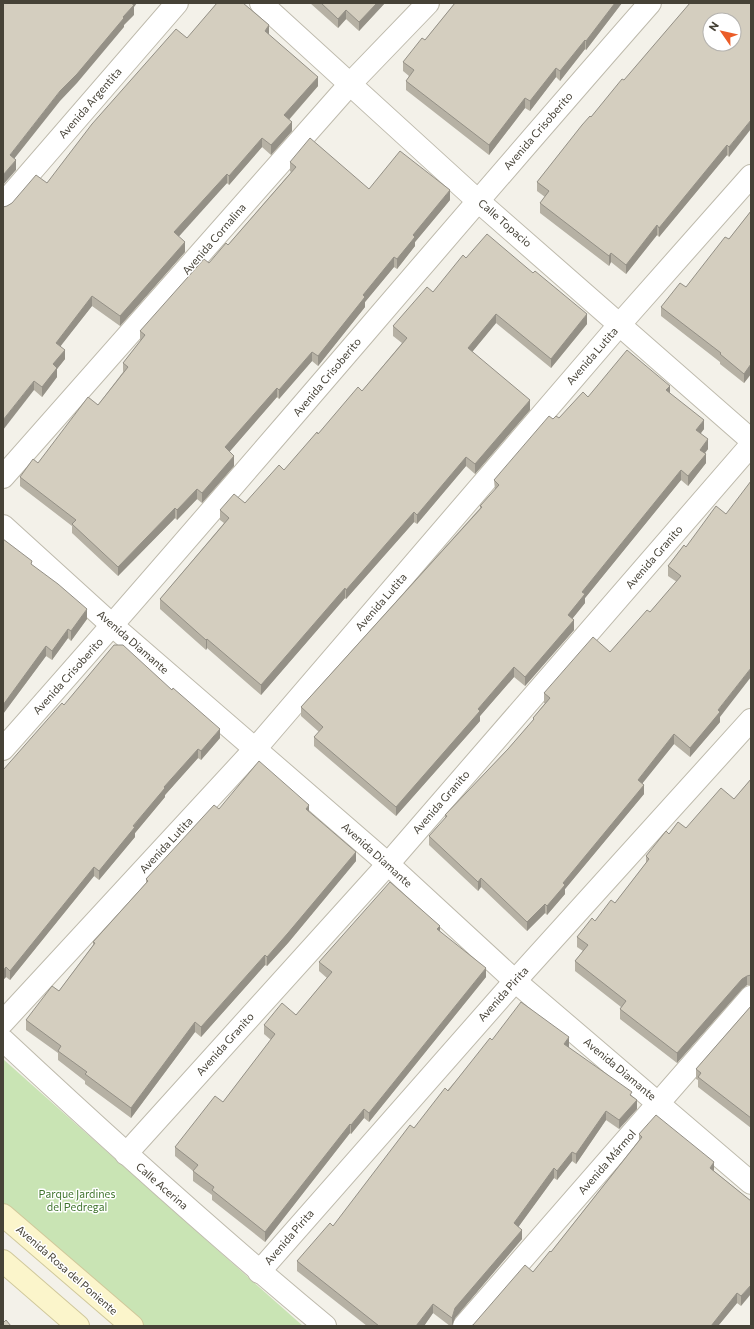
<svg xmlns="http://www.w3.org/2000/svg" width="754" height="1329" font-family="Commissioner,sans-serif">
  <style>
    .green { fill: #c9e4b4 }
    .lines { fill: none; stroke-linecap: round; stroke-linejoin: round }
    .street-casing { stroke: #bebaac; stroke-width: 24 }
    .secondary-casing { stroke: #d0c89b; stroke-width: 24 }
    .street { stroke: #fff; stroke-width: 22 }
    .secondary { stroke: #fbf5cb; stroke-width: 22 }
    .wall { fill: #b6b1a4 }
    .shaded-wall { fill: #949086 }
    .building { fill: #d4cebf; stroke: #949086; fill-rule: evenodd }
    .labels { text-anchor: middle; stroke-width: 3; stroke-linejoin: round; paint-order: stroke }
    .street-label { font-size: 11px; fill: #464237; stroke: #fff }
    .park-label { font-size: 11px; fill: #40742e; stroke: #fff }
  </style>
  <rect width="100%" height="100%" fill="#f3f1e9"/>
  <path class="green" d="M3,1059L303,1326H132L3,1211Z"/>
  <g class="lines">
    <g class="street-casing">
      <g id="street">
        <path d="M261,3L477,200L751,440"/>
        <path d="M3,204L177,3"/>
        <path d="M3,477L350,84L428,3"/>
        <path d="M3,526L113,626L388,864L515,981L751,1183"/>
        <path d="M3,749C222,503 433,250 650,3"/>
        <path d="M3,1022L256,748L620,324L751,176"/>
        <path d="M3,1040C108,1138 214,1234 325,1326"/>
        <path d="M126,1154L388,864L751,445"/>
        <path d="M259,1272L515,981L751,720"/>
        <path d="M464,1326L751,997"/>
      </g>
    </g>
    <g class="secondary-casing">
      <g id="secondary">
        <path d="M3,1215L132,1326"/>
        <path d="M3,1261L78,1326"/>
      </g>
    </g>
    <use href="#street" class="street"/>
    <use href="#secondary" class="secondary"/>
  </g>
  <g class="wall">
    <path d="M310,3H385L359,31L346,19L338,28Z"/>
    <path d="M455,3H622L586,50L585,49L560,81L556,77L530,111L525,108L489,155L406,90V81L409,76L403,71V62L425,40Z"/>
    <path d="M751,3L729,157L727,155L659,237L657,235L626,274L611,262L609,266L540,213V203L545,197L537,191V182L591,117L624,80Z"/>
    <path d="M269,35L318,86L289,120L292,131L271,155L262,147L229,185L227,183L178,236L185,252L120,326L92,306L60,346L65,359L57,369V377L42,397L34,390L7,206L47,183L187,38Z"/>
    <path d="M290,162L369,189L450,200L415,242V246L397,269L394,267L365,302V307L318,366L312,361L279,399L277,397L229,452L234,466L202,503L197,499L177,520L175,518L118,576L72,533V526L20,486V477L38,463L98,405L123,372V363L140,341V331L228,245L291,172L290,171Z"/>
    <path d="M751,211V374L744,383L720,364V362L661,316V307L686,287L729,239Z"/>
    <path d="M466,258L587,324L551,368L496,323L472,352L530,410L475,474L466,466L417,524L414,522L346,599L345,598L261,695L207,648L206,650L160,609V599L224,523L220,520V510L245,503L284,470L318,434L362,391L402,343L393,336V326L433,292Z"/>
    <path d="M670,393L704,429L701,433L708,449L705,453L706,463L688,486L681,480L585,598V603L572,619L574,630L525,686L514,677L480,716V721L396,816L314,746V737L319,732L301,716V707L480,508V506L495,490L494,480L553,419L559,418L588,397Z"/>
    <path d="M3,539L32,565L87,619L71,641L68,638L52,660L46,656L3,714Z"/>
    <path d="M684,545L720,717V722L690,757L674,744L642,783L644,794L565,889V894L547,915L545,913L527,931L481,887L478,891L429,845V836L445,819V815L508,749L533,721V718L545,703H544V693L610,652L650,612L677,582L668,576V566Z"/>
    <path d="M64,705L220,738L201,760L198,758L165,795V797L135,833V837L99,880L94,876L10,980L6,977L3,980V770Z"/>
    <path d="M751,779V985H747L742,989L677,1063L620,1019V1009L621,1007L575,971V961L583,951L577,947V937L615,903L646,863V856L669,834L686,828L734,799Z"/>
    <path d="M219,809L309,812L356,861L288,943L267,966L265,965L201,1037L195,1032L131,1118L85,1084V1081L58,1060V1053L26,1030V1020L59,991L93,945V942L146,883V879Z"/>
    <path d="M440,931L486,977L369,1122L364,1118L351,1134L350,1133L265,1242L212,1200V1195L193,1181V1171L175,1156V1147L223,1102L271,1040L264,1034V1025L296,1015L327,978L319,971V962Z"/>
    <path d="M751,1006V1128L698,1087V1080L696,1079V1069Z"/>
    <path d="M492,1040L569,1047H568L632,1096L637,1109L619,1129L606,1120L576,1164L572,1161L557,1180L554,1178L518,1227L522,1239L455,1318L452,1326H450L433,1313L424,1326H367L297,1271V1261L333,1226L414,1128Z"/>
    <path d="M639,1134L714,1171L751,1201L741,1306L737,1303L718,1326H471L473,1325L533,1272L551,1252L639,1140Z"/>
  </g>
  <g class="shaded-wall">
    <path d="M130,3H137L134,7V15L124,25V27L77,83L60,101L10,164V155L60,91L123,17Z"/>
    <path d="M377,3H385L359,31V22Z"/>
    <path d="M615,3H622L586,50V41Z"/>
    <path d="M346,10V19L338,28V19Z"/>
    <path d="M269,25V35L265,31Z"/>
    <path d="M585,40V49L560,81V71Z"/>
    <path d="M556,68V77L530,111V101Z"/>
    <path d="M318,77V86L284,125V115Z"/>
    <path d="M525,98V108L489,155V145Z"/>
    <path d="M751,120V129L729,157V147Z"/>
    <path d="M292,122V131L271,155V145Z"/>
    <path d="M262,138V147L229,185V176Z"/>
    <path d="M727,145V155L659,237V228Z"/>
    <path d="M16,160V170L3,185V175Z"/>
    <path d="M227,174V183L174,242V232Z"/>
    <path d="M450,190V200L415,242V246L397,269V259L413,235Z"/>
    <path d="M657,225V235L626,274V265Z"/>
    <path d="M185,242V252L120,326V316Z"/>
    <path d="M611,253V262L609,266V256Z"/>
    <path d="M394,257V267L365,302V307L318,366V356L363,295Z"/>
    <path d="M92,296V306L56,352V343Z"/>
    <path d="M496,314V323L468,357V348Z"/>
    <path d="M587,314V324L551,368V359Z"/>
    <path d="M65,350V359L57,369V377L42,397V387L53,364Z"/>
    <path d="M312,352V361L279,399V390Z"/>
    <path d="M751,364V374L744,383V374Z"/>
    <path d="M34,381V390L3,430V420Z"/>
    <path d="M670,386V395L666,390Z"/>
    <path d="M277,388V397L225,457V447Z"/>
    <path d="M530,400V410L475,474V464Z"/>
    <path d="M704,420V429L696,439V430Z"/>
    <path d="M708,439V449L700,459V450Z"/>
    <path d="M706,454V463L688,486V476Z"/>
    <path d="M234,456V466L202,503V493Z"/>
    <path d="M466,457V466L417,524V515Z"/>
    <path d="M681,470V480L585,598V603L568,624V615L582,592Z"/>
    <path d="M197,489V499L177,520V510Z"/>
    <path d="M175,508V518L118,576V567Z"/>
    <path d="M414,512V522L346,599V590Z"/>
    <path d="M345,588V598L261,695V685Z"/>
    <path d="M87,609V619L71,641V631Z"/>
    <path d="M574,620V630L525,686V677Z"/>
    <path d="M68,629V638L52,660V651Z"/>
    <path d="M207,639V648L206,650V640Z"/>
    <path d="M46,646V656L3,714V705Z"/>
    <path d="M514,667V677L480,716V721L396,816V807L478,709Z"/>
    <path d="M751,668V677L720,717V722L690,757V748L718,710Z"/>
    <path d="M220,729V738L201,760V751Z"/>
    <path d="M674,734V744L638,789V780Z"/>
    <path d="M198,749V758L165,795V797L135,833V837L99,880V871L164,787Z"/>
    <path d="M644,785V794L565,889V894L547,915V906L563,883Z"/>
    <path d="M309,805V814L306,809Z"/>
    <path d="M356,852V861L288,943L267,966V957Z"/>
    <path d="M94,867V876L10,980V971Z"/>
    <path d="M481,878V887L478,891V882Z"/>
    <path d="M545,904V913L527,931V922Z"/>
    <path d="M440,926V936L437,929Z"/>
    <path d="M265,955V965L201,1037V1027Z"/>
    <path d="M6,967V977L3,980V971Z"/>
    <path d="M486,968V977L369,1122V1113Z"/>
    <path d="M747,976V985L742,989L677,1063V1053L742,979Z"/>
    <path d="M195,1022V1032L131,1118V1108Z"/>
    <path d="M569,1037V1047L564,1053V1044Z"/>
    <path d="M637,1100V1109L619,1129V1120Z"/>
    <path d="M364,1109V1118L351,1134V1125Z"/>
    <path d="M606,1111V1120L576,1164V1154Z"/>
    <path d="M350,1124V1133L265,1242V1232Z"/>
    <path d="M572,1152V1161L557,1180V1171Z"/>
    <path d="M714,1162V1172L710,1168Z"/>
    <path d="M554,1168V1178L514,1233V1223Z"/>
    <path d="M522,1230V1239L455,1318L452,1326V1318L455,1308Z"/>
    <path d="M751,1285V1294L741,1306V1296Z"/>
    <path d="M737,1293V1303L718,1326H711Z"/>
    <path d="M433,1304V1313L424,1326H416Z"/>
  </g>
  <g class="building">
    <path d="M3,3H131L134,5L123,17L124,18L77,74L60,91L10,155L16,160L3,175Z"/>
    <path d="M217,3H243L269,25L265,31L318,77L284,115L292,122L271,145L262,138L229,176L227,174L174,232L185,242L120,316L92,296L56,343L65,350L53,364L57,368L42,387L34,381L3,420V207L7,206L12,203L36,175L47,183L92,124L176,29L187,38Z"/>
    <path d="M321,3H377L359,22L346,10L338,19Z"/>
    <path d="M455,3H615L586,41L585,40L560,71L556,68L530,101L525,98L489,145L406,81L414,70L403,62L422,38L425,40Z"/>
    <path d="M690,3H751V120L729,147L727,145L659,228L657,225L626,265L611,253L609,256L540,203L549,191L537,182L582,125L590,116L591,117L622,79L624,80ZM710,20H734V44H710Z"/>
    <path d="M310,138L369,189L400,151L450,190L413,235L415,237L397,259L394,257L363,295L365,297L318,356L312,352L279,390L277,388L225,447L234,456L202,493L197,489L177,510L175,508L118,567L72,524L76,520L20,477L33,459L38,463L88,397L98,405L128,367L123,363L145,335L140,331L204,259L209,263L226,243L228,245L296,167L290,162Z"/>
    <path d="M751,211V364L744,374L720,354L721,353L661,307L680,283L686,287L725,237L729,239Z"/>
    <path d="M487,234L533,273L535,271L587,314L551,359L496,314L468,348L530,400L475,464L466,457L417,515L414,512L346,590L345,588L261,685L207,639L206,640L160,599L229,518L220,510L234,494L245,503L279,465L284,470L317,432L318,434L358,387L362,391L407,338L393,326L427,287L433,292L463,255L466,258Z"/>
    <path d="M627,350L670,386L666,390L704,420L696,430L708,439L700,450L706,454L688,476L681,470L582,592L585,594L568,615L574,620L525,677L514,667L478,709L480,711L396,807L314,737L323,727L301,707L482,507L480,506L499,485L494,480L549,416L553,419L556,416L559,418L583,392L588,397Z"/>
    <path d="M751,481V668L718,710L720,712L690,748L674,734L638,780L644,785L563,883L565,885L547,906L545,904L527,922L481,878L478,882L429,836L447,816L445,815L508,749L534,719L533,718L550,698L544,693L593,637L610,652L647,610L650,612L681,576L668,566L684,545L686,547L716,506L726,514Z"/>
    <path d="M3,539L32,561L31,564L58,584L87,609L71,631L68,629L52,651L46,646L3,705Z"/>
    <path d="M114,645H123L172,690L173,688L220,729L201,751L198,749L164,787L165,788L133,826L135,827L99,871L94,867L10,971L6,967L3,971V770L62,703L64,705Z"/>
    <path d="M259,761L309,805L306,809L356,852L288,933L267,957L265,955L201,1027L195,1022L131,1108L85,1074L87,1072L58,1051L61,1046L26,1020L52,986L59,991L95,943L93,942L148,881L146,879L214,805L219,809Z"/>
    <path d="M751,779V975L747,976L742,979L677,1053L620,1009L626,1001L575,961L588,945L577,937L592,918L595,921L611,900L615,903L649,859L646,856L666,831L669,834L678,822L686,828L721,788L734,799Z"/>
    <path d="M390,882L440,926L437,929L486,968L369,1113L364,1109L351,1125L350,1124L265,1232L212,1190L214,1187L193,1171L198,1165L175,1147L215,1096L223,1102L275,1034L264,1025L282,1003L296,1015L332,972L319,962Z"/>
    <path d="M521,1002L569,1037L564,1044L632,1092L630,1095L637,1100L619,1120L606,1111L576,1154L572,1152L557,1171L554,1168L514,1223L522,1230L455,1308L452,1318L433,1304L416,1326H379L297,1261L330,1223L333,1226L410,1125L414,1128L445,1088L448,1091L490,1038L492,1040Z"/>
    <path d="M751,1006V1118L698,1077L701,1073L696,1069Z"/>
    <path d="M656,1115L714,1162L710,1168L751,1201V1285L741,1296L737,1293L711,1326H471L473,1325L525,1265L533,1272L550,1251L551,1252L642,1137L639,1134Z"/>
    <path d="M6,1320L11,1326H3V1323Z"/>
  </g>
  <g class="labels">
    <g class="street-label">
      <text transform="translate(90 103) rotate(-49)" y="4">Avenida Argentita</text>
      <text transform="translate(538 131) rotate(-49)" y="4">Avenida Crisoberito</text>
      <text transform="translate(505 223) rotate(41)" y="4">Calle Topacio</text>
      <text transform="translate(214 239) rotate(-49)" y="4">Avenida Cornalina</text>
      <text transform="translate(592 356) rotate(-49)" y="4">Avenida Lutita</text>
      <text transform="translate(327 377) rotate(-50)" y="4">Avenida Crisoberito</text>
      <text transform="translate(654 557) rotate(-49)" y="4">Avenida Granito</text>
      <text transform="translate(381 602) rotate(-49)" y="4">Avenida Lutita</text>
      <text transform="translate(133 642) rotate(41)" y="4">Avenida Diamante</text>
      <text transform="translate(68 676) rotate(-48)" y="4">Avenida Crisoberito</text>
      <text transform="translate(441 802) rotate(-49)" y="4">Avenida Granito</text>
      <text transform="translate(166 845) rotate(-47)" y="4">Avenida Lutita</text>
      <text transform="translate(377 855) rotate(42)" y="4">Avenida Diamante</text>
      <text transform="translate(503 994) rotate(-48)" y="4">Avenida Pirita</text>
      <text transform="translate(225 1044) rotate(-48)" y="4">Avenida Granito</text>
      <text transform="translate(620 1069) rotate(40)" y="4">Avenida Diamante</text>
      <text transform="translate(607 1162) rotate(-49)" y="4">Avenida Mármol</text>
      <text transform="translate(162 1186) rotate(41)" y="4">Calle Acerina</text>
      <text transform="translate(289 1237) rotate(-49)" y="4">Avenida Pirita</text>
      <text transform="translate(67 1270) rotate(41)" y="4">Avenida Rosa del Poniente</text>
    </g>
    <g class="park-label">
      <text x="77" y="1198">Parque Jardines<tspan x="77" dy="13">del Pedregal</tspan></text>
    </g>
  </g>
  <rect width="754" height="1329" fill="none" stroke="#464237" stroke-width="8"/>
  <g transform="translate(722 32) rotate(304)"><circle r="19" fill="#ffffff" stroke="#b5b3af"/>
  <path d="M0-3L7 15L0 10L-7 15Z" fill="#eb5c27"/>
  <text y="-6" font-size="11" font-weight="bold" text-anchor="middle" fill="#464237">N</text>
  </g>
</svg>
